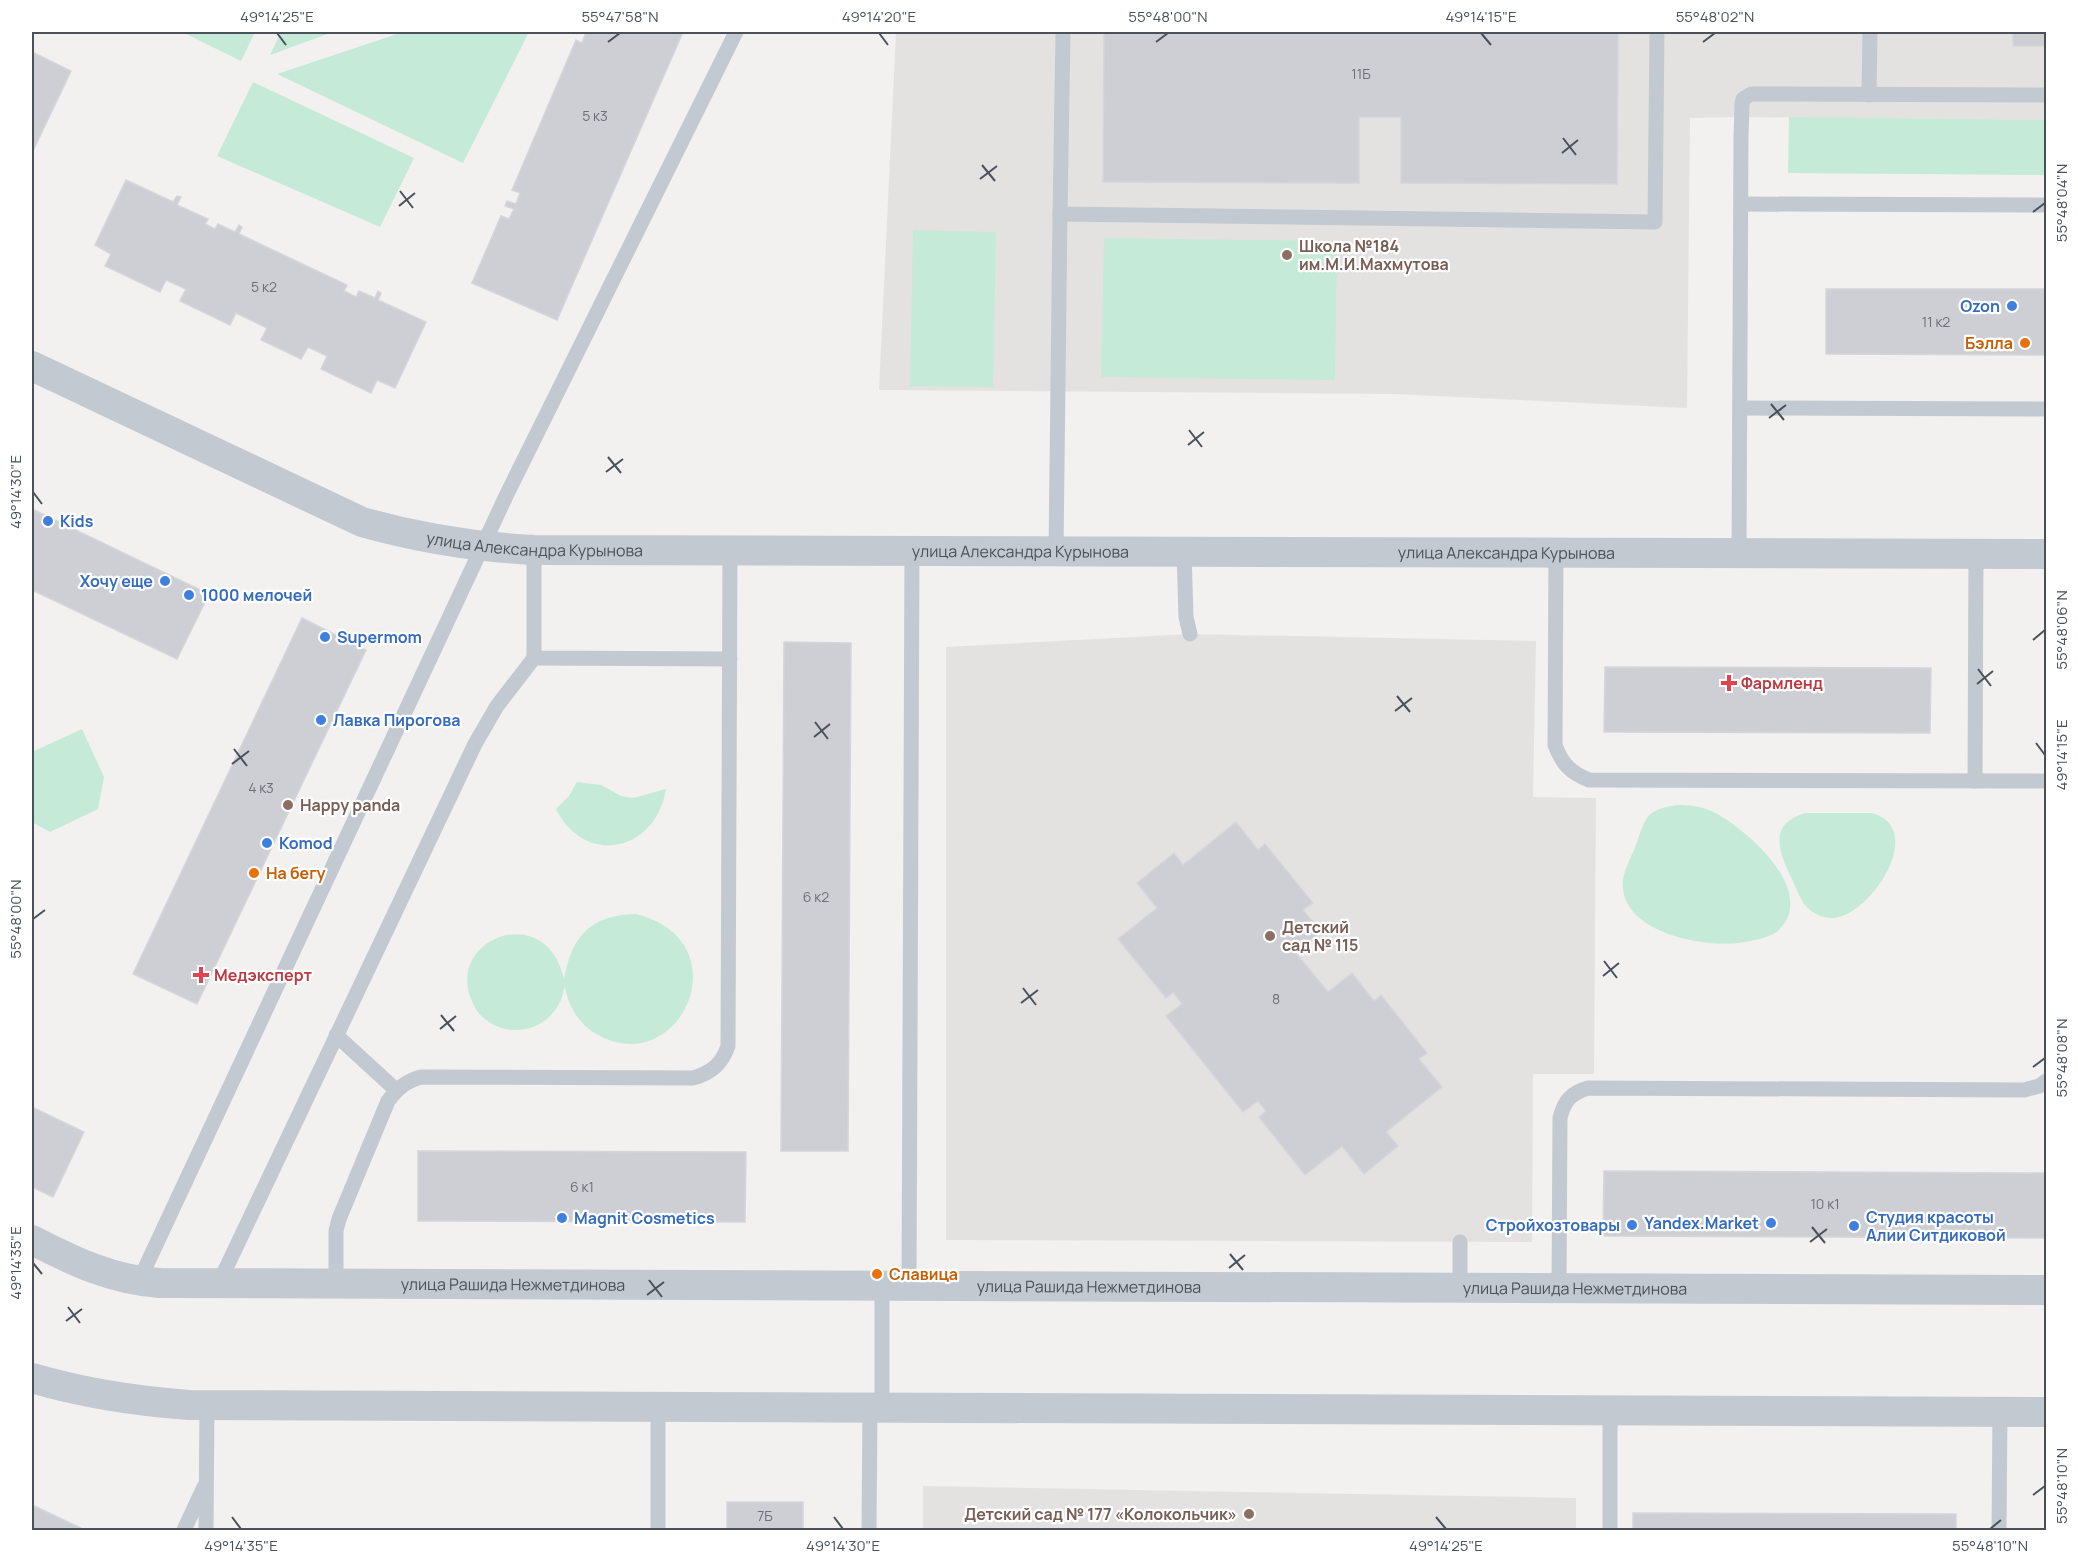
<svg xmlns="http://www.w3.org/2000/svg" width="2078" height="1562" font-family="Manrope,sans-serif">
  <style>
    .education { fill: #e3e2e1 }
    .green { fill: #c5ead7 }
    .building { fill: #cecfd4; stroke: #d5d6db; stroke-width: 1.5 }
    .lines { fill: none; stroke-linecap: round; stroke-linejoin: round }
    .lane { stroke: #c3c9d0; stroke-width: 15 }
    .street { stroke: #c3c9d0; stroke-width: 30 }
    .ticks { fill: none; stroke: #4a515b; stroke-width: 2 }
    .education-dot { fill: #8d6e63; stroke: #fff; stroke-width: 2 }
    .shop-dot { fill: #3f7fe0; stroke: #fff; stroke-width: 2 }
    .food-dot { fill: #e8710a; stroke: #fff; stroke-width: 2 }
    .health-dot { fill: #e0444e; stroke: #fff; stroke-width: 2 }
    .labels { text-anchor: middle; stroke-width: 4.5; stroke-linejoin: round; paint-order: stroke }
    .number-label { font-size: 14px; fill: #6b7079 }
    .education-label { font-size: 16px; font-weight: bold; fill: #785e54; stroke: #fff; text-anchor: start }
    .shop-label { font-size: 16px; font-weight: bold; fill: #366cbe; stroke: #fff; text-anchor: start }
    .food-label { font-size: 16px; font-weight: bold; fill: #c56008; stroke: #fff; text-anchor: start }
    .street-label { font-size: 16px; fill: #4a515b; stroke: #fff }
    .health-label { font-size: 16px; font-weight: bold; fill: #be3a42; stroke: #fff; text-anchor: start }
    .neatline { fill: none; stroke: #4a515b; stroke-width: 2 }
    .ticks-label { font-size: 15px; text-anchor: middle; fill: #4a515b }
  </style>
  <rect width="100%" height="100%" fill="#f2f1f0"/>
  <g class="education">
    <path d="M896,32H2046V120L1741,117L1690,118L1687,408L1393,394L879,390Z"/>
    <path d="M1190,634L1536,641L1533,797L1596,798L1594,1074H1533L1532,1242L946,1240V647Z"/>
    <path d="M923,1486L1576,1498V1530H923Z"/>
  </g>
  <g class="green">
    <path d="M182,32H255L241,61Z"/>
    <path d="M281,32H333L270,55Z"/>
    <path d="M403,32H529L463,163L277,74Z"/>
    <path d="M253,82L414,158L380,227L217,156Z"/>
    <path d="M1789,117L2046,120V175L1788,173Z"/>
    <path d="M913,230L996,232L993,387L910,386Z"/>
    <path d="M1104,238L1337,241L1335,380L1101,377Z"/>
    <path d="M82,729L104,777L98,809L50,832L32,822V752Z"/>
    <path d="M577,782L601,785L621,796L633,798L666,789C656,852 585,867 556,809L569,796Z"/>
    <path d="M1677,805C1688,805 1699,806 1709,810C1741,824 1806,880 1787,919C1783,926 1778,932 1771,935C1763,939 1753,940 1745,942C1706,949 1617,933 1623,879C1625,868 1632,855 1636,845C1646,816 1646,810 1677,805Z"/>
    <path d="M1806,813H1871C1929,827 1870,918 1832,918C1824,918 1816,915 1810,910C1801,903 1797,890 1792,879C1779,853 1767,823 1806,813Z"/>
    <path d="M636,914C743,941 681,1078 600,1036C580,1026 569,1008 565,987C563,992 562,999 559,1004C546,1029 513,1038 489,1022C481,1017 475,1010 472,1001C444,940 546,898 564,979C572,936 590,915 636,914Z"/>
  </g>
  <g class="building">
    <path d="M583,32H683L557,320L472,283L501,216L509,219L514,209L505,206L507,201L516,204L520,193L512,190L576,40L582,43L586,32Z"/>
    <path d="M1104,32H1618L1617,184L1401,183V117H1359V183L1103,182Z"/>
    <rect x="2013" y="32" width="33" height="14"/>
    <path d="M32,52L71,71L32,153Z"/>
    <path d="M126,180L173,202L177,196L181,197L177,205L208,219L205,224L215,229L218,224L235,232L239,225L242,227L239,234L347,285L344,291L356,297L359,291L375,298L378,291L381,293L378,300L426,322L395,388L377,380L371,393L321,369L327,356L308,347L301,359L261,340L267,328L236,313L230,325L180,301L186,289L166,280L160,292L105,266L111,254L95,245Z"/>
    <path d="M1826,289H2046V355L1826,354Z"/>
    <path d="M32,509L209,594L177,659L32,590Z"/>
    <path d="M302,618L366,650L197,1004L133,974Z"/>
    <path d="M784,642L851,643L848,1151H781Z"/>
    <path d="M1605,667L1931,668L1930,733L1604,732Z"/>
    <path d="M1236,822L1258,850L1265,844L1313,903L1303,910L1321,932L1295,952L1328,992L1352,973L1374,1001L1381,995L1427,1053L1419,1059L1442,1087L1386,1132L1398,1146L1364,1174L1342,1146L1305,1175L1259,1117L1266,1111L1258,1101L1243,1112L1166,1016L1182,1004L1173,992L1166,998L1118,939L1157,908L1137,883L1174,853L1183,865Z"/>
    <path d="M32,1107L84,1132L53,1197L32,1187Z"/>
    <path d="M418,1151L746,1152L745,1222L418,1221Z"/>
    <path d="M1604,1171L2046,1173V1238L1603,1236Z"/>
    <rect x="727" y="1502" width="76" height="28"/>
    <path d="M32,1505L85,1530H32Z"/>
    <path d="M1633,1513L1956,1514V1530H1633Z"/>
  </g>
  <g class="lines">
    <g class="lane">
      <path d="M1063,32L1060,214L1655,222L1657,32"/>
      <path d="M1869,95L1870,32"/>
      <path d="M1741,204L2046,205"/>
      <path d="M1740,408L2046,409"/>
      <path d="M534,550V658L730,659"/>
      <path d="M1056,551L1060,214"/>
      <path d="M1184,551L1186,617L1190,634"/>
      <path d="M1556,552L1555,745C1562,764 1571,773 1589,780L2046,781"/>
      <path d="M1739,553L1741,137L1742,104L1743,99L1751,94L2046,95"/>
      <path d="M1975,781L1976,554"/>
      <path d="M336,1035L396,1090"/>
      <path d="M139,1281L506,496L736,32"/>
      <path d="M219,1283L475,744L497,706L534,658"/>
      <path d="M336,1283V1231L339,1219L388,1101C397,1089 406,1081 421,1077L693,1078C711,1073 722,1064 728,1046L730,550"/>
      <path d="M909,1286L912,551"/>
      <path d="M1460,1288V1242"/>
      <path d="M1559,1288L1560,1118C1564,1101 1571,1093 1588,1088L2024,1090L2039,1086L2046,1081"/>
      <path d="M882,1408V1286"/>
      <path d="M184,1530L204,1487"/>
      <path d="M206,1530L207,1405"/>
      <path d="M658,1530V1407"/>
      <path d="M869,1530L870,1408"/>
      <path d="M1610,1530V1411"/>
      <path d="M1999,1530L2000,1412"/>
    </g>
    <g class="street">
      <path id="s1" d="M32,366L362,522C419,538 475,547 534,550L2046,554"/>
      <path id="s2" d="M32,1240C73,1261 112,1280 160,1283L2046,1290"/>
      <path d="M32,1378C83,1393 135,1401 189,1405L2046,1412"/>
    </g>
  </g>
  <path class="ticks" d="M277,33L286,45M879,33L888,45M1481,33L1491,45M608,42L620,33M1156,42L1168,33M1703,42L1715,33M1563,138L1576,155M1562,153L1578,140M982,165L995,181M980,179L997,166M400,191L413,208M399,206L415,193M2033,212L2045,203M1771,404L1784,420M1769,418L1786,405M1189,430L1202,447M1188,445L1204,432M608,457L621,473M606,472L623,459M33,492L42,504M2033,640L2045,630M1978,669L1991,686M1977,684L1993,671M1397,696L1410,712M1395,711L1412,698M815,722L828,739M814,737L830,724M2036,743L2045,755M234,749L247,766M232,764L249,751M33,919L45,910M1604,961L1617,978M1603,976L1619,963M1023,988L1036,1005M1021,1003L1038,990M441,1015L454,1031M440,1029L456,1016M2033,1067L2045,1058M1812,1227L1825,1243M1810,1242L1827,1229M1230,1254L1243,1270M33,1263L42,1274M1229,1268L1245,1255M649,1280L662,1297M647,1295L664,1282M68,1307L80,1323M66,1321L82,1309M2033,1495L2045,1486M232,1517L241,1529M834,1517L843,1529M1436,1517L1446,1529M1990,1529L2001,1520"/>
  <g class="education-dot">
    <circle cx="1287" cy="255" r="6"/>
    <circle cx="288" cy="805" r="6"/>
    <circle cx="1270" cy="936" r="6"/>
    <circle cx="1249" cy="1514" r="6"/>
  </g>
  <g class="shop-dot">
    <circle cx="2012" cy="306" r="6"/>
    <circle cx="48" cy="521" r="6"/>
    <circle cx="165" cy="581" r="6"/>
    <circle cx="189" cy="595" r="6"/>
    <circle cx="325" cy="637" r="6"/>
    <circle cx="321" cy="720" r="6"/>
    <circle cx="267" cy="843" r="6"/>
    <circle cx="562" cy="1218" r="6"/>
    <circle cx="1771" cy="1223" r="6"/>
    <circle cx="1632" cy="1225" r="6"/>
    <circle cx="1854" cy="1226" r="6"/>
  </g>
  <g class="food-dot">
    <circle cx="2025" cy="343" r="6"/>
    <circle cx="254" cy="873" r="6"/>
    <circle cx="877" cy="1274" r="6"/>
  </g>
  <g class="health-dot">
    <path d="M1726 674h6v6h6v6h-6v6h-6v-6h-6v-6h6z"/>
    <path d="M198 966h6v6h6v6h-6v6h-6v-6h-6v-6h6z"/>
  </g>
  <g class="labels">
    <g class="number-label">
      <text x="1361" y="79">11Б</text>
      <text x="595" y="121">5 к3</text>
      <text x="264" y="292">5 к2</text>
      <text x="1936" y="327">11 к2</text>
      <text x="261" y="793">4 к3</text>
      <text x="816" y="902">6 к2</text>
      <text x="1276" y="1004">8</text>
      <text x="582" y="1192">6 к1</text>
      <text x="1825" y="1209">10 к1</text>
      <text x="765" y="1521">7Б</text>
    </g>
    <g class="education-label">
      <text x="1299" y="252">Школа №184<tspan x="1299" dy="18">им.М.И.Махмутова</tspan></text>
      <text x="300" y="811">Happy panda</text>
      <text x="1282" y="933">Детский<tspan x="1282" dy="18">сад № 115</tspan></text>
      <text x="1237" y="1520" text-anchor="end">Детский сад № 177 «Колокольчик»</text>
    </g>
    <g class="shop-label">
      <text x="2000" y="312" text-anchor="end">Ozon</text>
      <text x="60" y="527">Kids</text>
      <text x="153" y="587" text-anchor="end">Хочу еще</text>
      <text x="201" y="601">1000 мелочей</text>
      <text x="337" y="643">Supermom</text>
      <text x="333" y="726">Лавка Пирогова</text>
      <text x="279" y="849">Komod</text>
      <text x="1866" y="1223">Студия красоты<tspan x="1866" dy="18">Алии Ситдиковой</tspan></text>
      <text x="574" y="1224">Magnit Cosmetics</text>
      <text x="1759" y="1229" text-anchor="end">Yandex.Market</text>
      <text x="1620" y="1231" text-anchor="end">Стройхозтовары</text>
    </g>
    <g class="food-label">
      <text x="2013" y="349" text-anchor="end">Бэлла</text>
      <text x="266" y="879">На бегу</text>
      <text x="889" y="1280">Славица</text>
    </g>
    <g class="street-label">
      <text dy="6" stroke="none"><textPath href="#s1" startOffset="540">улица Александра Курынова</textPath></text>
      <text dy="6" stroke="none"><textPath href="#s1" startOffset="1026">улица Александра Курынова</textPath></text>
      <text dy="6" stroke="none"><textPath href="#s1" startOffset="1512">улица Александра Курынова</textPath></text>
      <text dy="6" stroke="none"><textPath href="#s2" startOffset="489">улица Рашида Нежметдинова</textPath></text>
      <text dy="6" stroke="none"><textPath href="#s2" startOffset="1065">улица Рашида Нежметдинова</textPath></text>
      <text dy="6" stroke="none"><textPath href="#s2" startOffset="1551">улица Рашида Нежметдинова</textPath></text>
    </g>
    <g class="health-label">
      <text x="1741" y="689">Фармленд</text>
      <text x="214" y="981">Медэксперт</text>
    </g>
  </g>
  <rect width="2078" height="1562" fill="none" stroke="#ffffff" stroke-width="66"/>
  <rect x="33" y="33" width="2012" height="1496" class="neatline"/>
  <g class="ticks-label">
    <text x="277" y="22">49°14'25"E</text>
    <text x="620" y="22">55°47'58"N</text>
    <text x="879" y="22">49°14'20"E</text>
    <text x="1168" y="22">55°48'00"N</text>
    <text x="1481" y="22">49°14'15"E</text>
    <text x="1715" y="22">55°48'02"N</text>
    <text transform="translate(2062 203) rotate(-90)" y="5">55°48'04"N</text>
    <text transform="translate(16 492) rotate(-90)" y="5">49°14'30"E</text>
    <text transform="translate(2062 630) rotate(-90)" y="5">55°48'06"N</text>
    <text transform="translate(2062 755) rotate(-90)" y="5">49°14'15"E</text>
    <text transform="translate(16 919) rotate(-90)" y="5">55°48'00"N</text>
    <text transform="translate(2062 1058) rotate(-90)" y="5">55°48'08"N</text>
    <text transform="translate(16 1263) rotate(-90)" y="5">49°14'35"E</text>
    <text transform="translate(2062 1486) rotate(-90)" y="5">55°48'10"N</text>
    <text x="241" y="1551">49°14'35"E</text>
    <text x="843" y="1551">49°14'30"E</text>
    <text x="1446" y="1551">49°14'25"E</text>
    <text x="1990" y="1551">55°48'10"N</text>
  </g>
</svg>
